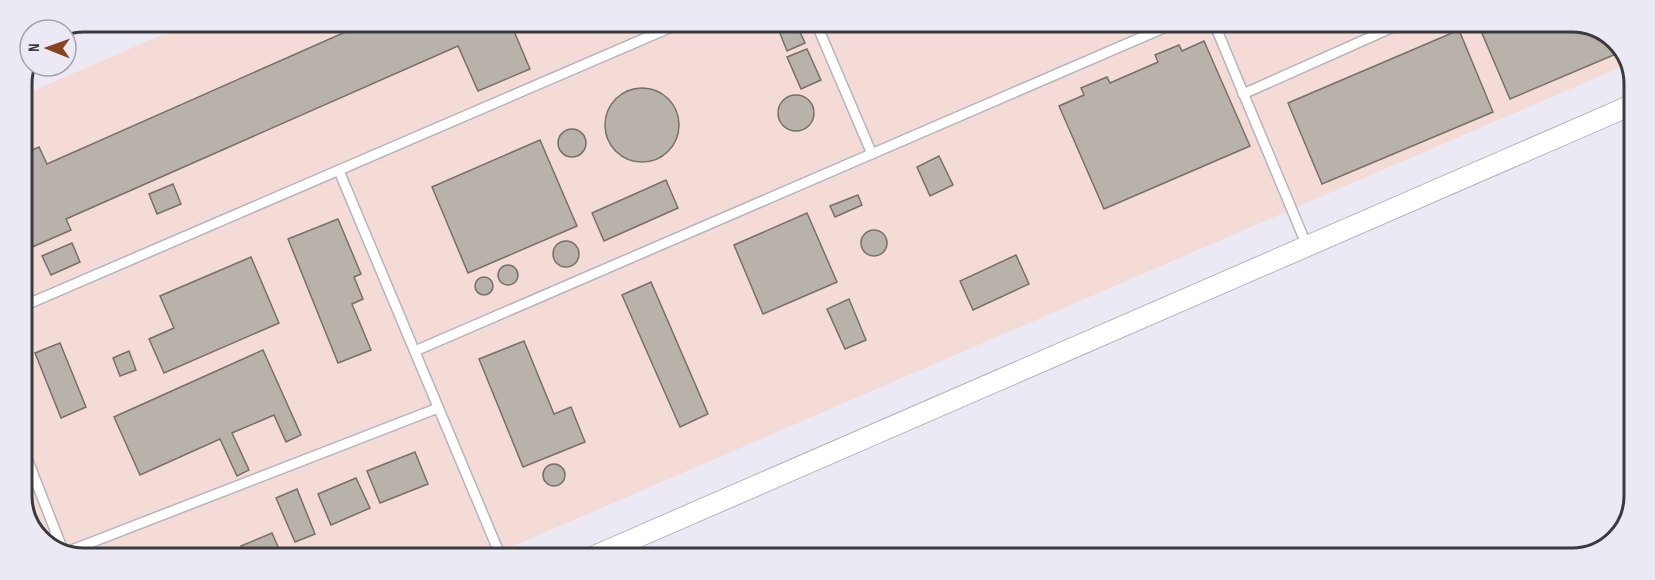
<svg xmlns="http://www.w3.org/2000/svg" width="1655" height="580" font-family="'Sofia Sans Condensed',sans-serif">
  <style>
    .industrial { fill: #f5dbd6 }
    .building { fill: #b8b2aa; stroke: #767069; stroke-width: 1.5 }
    .lines { fill: none; stroke-linecap: round; stroke-linejoin: round }
    .lane-casing { stroke: #b4b4bd; stroke-width: 12 }
    .street-casing { stroke: #b4b4bd; stroke-width: 22 }
    .lane { stroke: #fff; stroke-width: 9 }
    .street { stroke: #fff; stroke-width: 20 }
    .rim { fill: none; stroke: #3a393d; stroke-width: 3 }
  </style>
  <rect width="100%" height="100%" fill="#ebeaf4"/>
  <path class="industrial" d="M194,21L1591,24L1621,45L1628,64L488,557L64,556L34,535L21,501V96Z"/>
  <g class="building">
    <path d="M368,22H516L511,24L530,69L478,91L458,46L66,219L71,230L21,252V155L39,147L47,164Z"/>
    <path d="M777,22L796,23L805,43L787,51L776,23Z"/>
    <path d="M1478,24H1591L1621,45L1623,51L1510,99Z"/>
    <path d="M1459,30L1493,112L1322,184L1288,103Z"/>
    <path d="M1204,41L1250,146L1104,209L1059,106L1084,95L1081,88L1107,77L1110,83L1158,62L1155,55L1179,45L1182,51Z"/>
    <path d="M807,49L821,80L801,89L787,57Z"/>
    <circle cx="642" cy="125" r="37"/>
    <circle cx="796" cy="113" r="18"/>
    <circle cx="572" cy="143" r="14"/>
    <path d="M540,140L577,226L468,273L432,187Z"/>
    <path d="M939,156L953,185L930,196L917,167Z"/>
    <path d="M666,180L678,208L604,241L592,213Z"/>
    <path d="M173,184L181,204L157,214L149,194Z"/>
    <path d="M858,195L862,205L835,217L830,206Z"/>
    <path d="M807,213L837,282L763,314L734,245Z"/>
    <path d="M338,219L361,274L354,277L363,299L352,304L371,350L338,363L288,239Z"/>
    <circle cx="874" cy="243" r="13"/>
    <circle cx="566" cy="254" r="13"/>
    <path d="M72,243L80,262L51,275L42,256Z"/>
    <path d="M1016,255L1029,284L973,310L960,281Z"/>
    <path d="M251,257L279,323L164,373L149,339L174,328L160,296Z"/>
    <circle cx="508" cy="275" r="10"/>
    <circle cx="484" cy="286" r="9"/>
    <path d="M651,282L708,414L680,427L622,295Z"/>
    <path d="M849,299L866,340L845,349L827,309Z"/>
    <path d="M524,341L554,414L571,407L585,442L523,467L479,359Z"/>
    <path d="M60,343L86,407L61,418L35,353Z"/>
    <path d="M263,350L301,435L286,442L274,415L232,433L249,470L237,476L220,439L140,475L114,417Z"/>
    <path d="M129,351L136,370L120,376L113,358Z"/>
    <path d="M415,452L428,484L380,503L367,471Z"/>
    <circle cx="554" cy="475" r="11"/>
    <path d="M356,478L370,508L331,525L318,494Z"/>
    <path d="M297,489L315,534L295,542L276,498Z"/>
    <path d="M272,533L279,549L262,556H245L241,546Z"/>
  </g>
  <g class="lines">
    <g class="lane-casing">
      <g id="lane">
        <path d="M816,23L872,154"/>
        <path d="M1214,23L1307,246"/>
        <path d="M1243,94L1400,24"/>
        <path d="M339,171L501,557"/>
        <path d="M21,307L683,22"/>
        <path d="M415,351L1175,23"/>
        <path d="M21,443L64,553L438,408"/>
        <path d="M42,541L57,535"/>
      </g>
    </g>
    <g class="street-casing">
      <path id="street" d="M592,557L1634,104"/>
    </g>
    <use href="#lane" class="lane"/>
    <use href="#street" class="street"/>
  </g>
  <path d="M0 0H1655V580H0ZM84 32H1572A52 52 0 0 1 1624 84V496A52 52 0 0 1 1572 548H84A52 52 0 0 1 32 496V84A52 52 0 0 1 84 32Z" fill="#ebeaf4" fill-rule="evenodd"/>
  <path class="rim" d="M84 32H1572A52 52 0 0 1 1624 84V496A52 52 0 0 1 1572 548H84A52 52 0 0 1 32 496V84A52 52 0 0 1 84 32Z"/>
  <g transform="translate(48 48) rotate(271)"><circle r="28" fill="#ebeaf4" stroke="#a4a3ab" stroke-width="1.5"/>
  <path d="M0-4.5L10 22L0 15L-10 22Z" fill="#89431e"/>
  <text y="-9" font-size="16" font-weight="bold" text-anchor="middle" fill="#3a393d">N</text>
  </g>
</svg>
